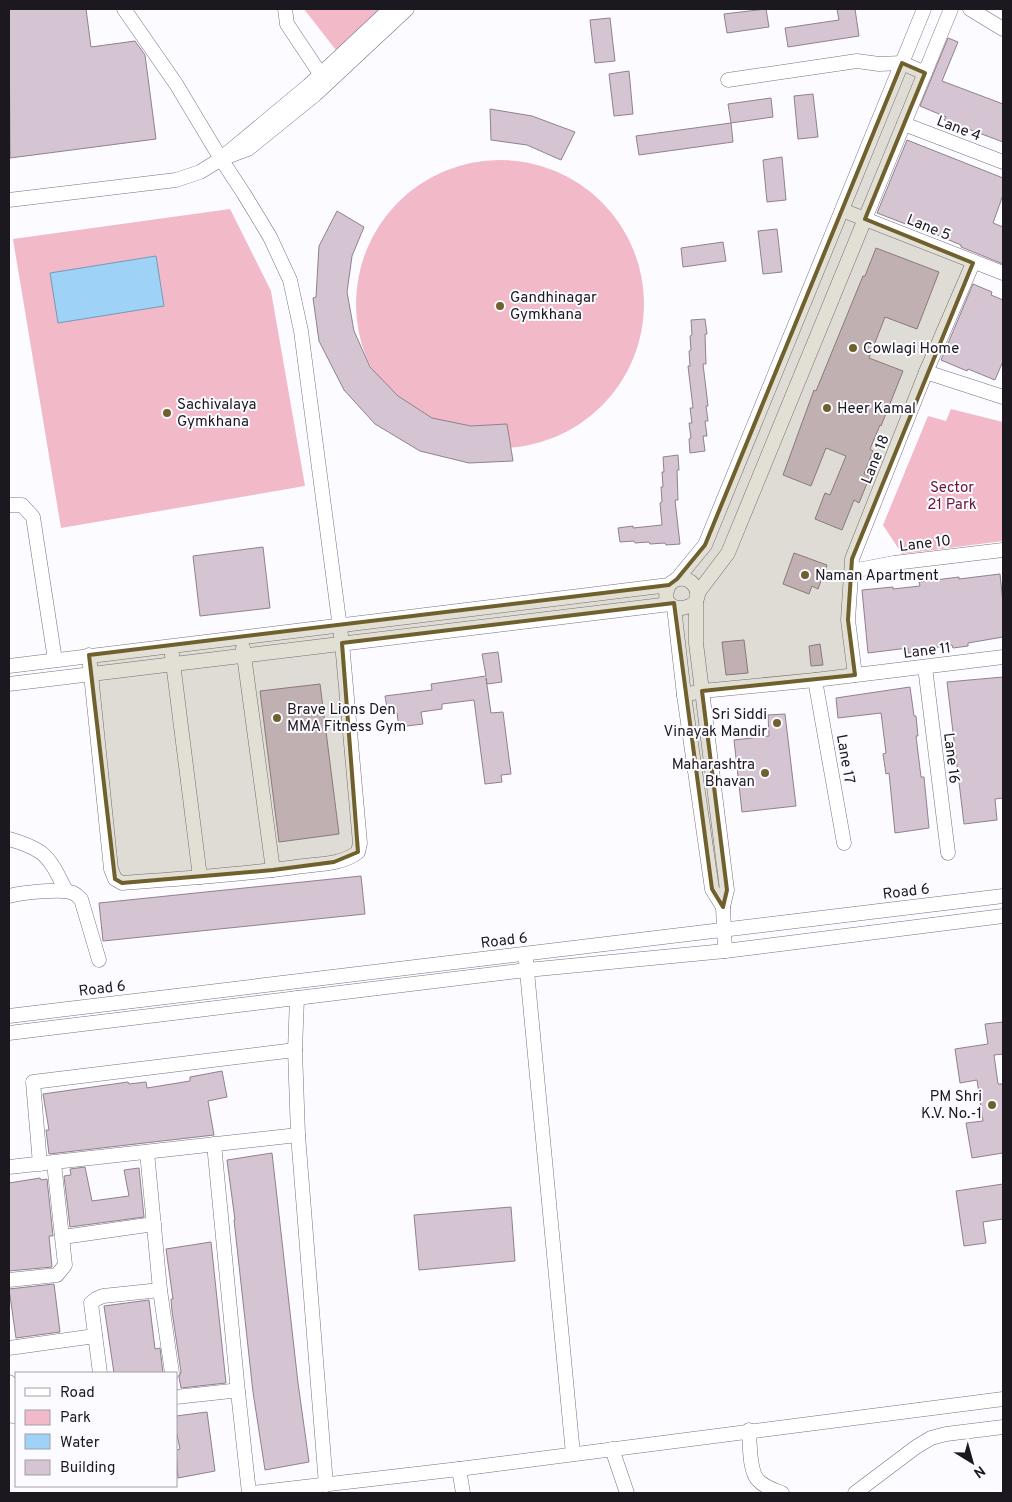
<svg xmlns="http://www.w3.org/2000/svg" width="1012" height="1502" font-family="Overpass,sans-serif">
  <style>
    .green { fill: #f2b9c8 }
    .water { fill: #9ed2f7; stroke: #779ab6 }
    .building { fill: #d5c5d2; stroke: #90818e }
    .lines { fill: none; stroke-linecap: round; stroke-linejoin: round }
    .minor-casing { stroke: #787283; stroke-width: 15 }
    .minor { stroke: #fff; stroke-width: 14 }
    .marked { fill: #70602d; fill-opacity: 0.2; stroke: #70602d; stroke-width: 4; stroke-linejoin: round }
    .poi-dot { fill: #70602d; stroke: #fcfbff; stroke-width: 2 }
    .labels { text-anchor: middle; stroke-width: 4; stroke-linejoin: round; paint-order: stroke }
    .street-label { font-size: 15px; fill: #1b181f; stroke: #fcfbff }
    .poi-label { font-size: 15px; fill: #1b181f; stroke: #fcfbff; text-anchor: start }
    .park-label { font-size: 15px; fill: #6c1539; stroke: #fcfbff }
  </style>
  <rect width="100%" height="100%" fill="#fcfbff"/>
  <g class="green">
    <path d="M304,9H385L339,54Z"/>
    <circle cx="500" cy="304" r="144"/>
    <path d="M230,209L271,291L305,486L61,528L13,239Z"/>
    <path d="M951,409L1003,422V541L902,554L883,525L928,416L946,421Z"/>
  </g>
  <path class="water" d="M156,256L164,306L58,323L50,273Z"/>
  <g class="building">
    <path d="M9,9H86L91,47L135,41L145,55L156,139L10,158Z"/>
    <path d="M766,9L769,27L727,33L724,14Z"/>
    <path d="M837,9H855L859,36L788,47L785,28L839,20Z"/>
    <path d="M610,18L615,61L595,63L590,20Z"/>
    <path d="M948,38L958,42L942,81L1003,104V142L944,120L946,117L920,106Z"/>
    <path d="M629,71L633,114L614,116L609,74Z"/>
    <path d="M813,94L818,137L798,139L794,96Z"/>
    <path d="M771,98L773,117L731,123L728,104Z"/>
    <path d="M490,109L532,116L575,132L561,160L527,145L491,140Z"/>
    <path d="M731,123L733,142L639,155L636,136Z"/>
    <path d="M907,140L1003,178V195L993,223L1003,227V264L961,247V245L925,230L924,231L877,213Z"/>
    <path d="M782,157L786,200L767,202L763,160Z"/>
    <path d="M337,211L364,227L352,256L347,292L354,331L370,367L398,396L432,418L471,426L507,424L513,461L469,463L420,451L375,424L344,390L319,341L313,298L316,297L319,246Z"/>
    <path d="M777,229L782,272L763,274L758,231Z"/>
    <path d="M723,242L726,261L683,267L681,248Z"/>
    <path d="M876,248L939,272L917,329L885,317L869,358L903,371L881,426L880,425L870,449L873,451L864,474L870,476L859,503L854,500L842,530L815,519L825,493L830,495L846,456L826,448L811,486L783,475L814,390L816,391L863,276H865Z"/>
    <path d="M973,284L992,292L991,295L1003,300V361L995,380L968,369L967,371L941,360Z"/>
    <path d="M705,319L707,334H705L706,364H703L708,406H706L708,421H705L707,436H703L705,451L690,453L689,439L691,438L689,423H692L690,408H693L688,366H690L689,351L691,350L690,336L692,335L691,320Z"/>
    <path d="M678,455L679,470H677L678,500H675L680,544L666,545L665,543L650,544L649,542L635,543L634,541L620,542L618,528L633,526V528L662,525L660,503L662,502L661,487H663L662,472H664L663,457Z"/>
    <path d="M263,547L270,608L200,616L193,556Z"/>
    <path d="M794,553L827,565L818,589L812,586L809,594L783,584Z"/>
    <path d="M1000,574L1003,603V637L968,643V646L953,648L952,645L924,649V651L908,653V648L868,653L862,590L893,587V589L920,586L919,582L959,577V579Z"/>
    <path d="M744,640L748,673L726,675L722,642Z"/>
    <path d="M820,644L823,665L811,666L809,646Z"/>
    <path d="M498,652L502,682L487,684L486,678L491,713L503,712L511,774L501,775L502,782L485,784L474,700L442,704V709L421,712L423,724L399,727L397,713L388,714L385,696L432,690L431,684L486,676L482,654Z"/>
    <path d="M1003,677V798L995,799L997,820L964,824L947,682Z"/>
    <path d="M320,684L339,834L279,842L260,691Z"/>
    <path d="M910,687L914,716H916L918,736H916L921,777H924L929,828L895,833L889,773L886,774L883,754L886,753L881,713L838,718L836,698Z"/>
    <path d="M785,714L796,806L742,812L734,740L769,736L768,715Z"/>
    <path d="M361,876L365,914L103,941L99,903Z"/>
    <path d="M1003,1022V1054L994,1055L998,1084H1003V1153L972,1158L966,1123L983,1121L977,1080L960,1083L955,1049L988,1044L985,1024Z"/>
    <path d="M222,1071L227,1097L208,1101L214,1135L49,1154L46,1130H49L43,1094L128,1082L129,1084L146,1082L147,1088L190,1081V1077Z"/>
    <path d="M272,1153L298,1383L309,1462L265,1470L253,1392L234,1220H235L227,1160Z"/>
    <path d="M85,1167L92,1201L129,1196L124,1170L139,1168L144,1217L70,1227L64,1176L71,1175L70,1169Z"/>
    <path d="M40,1178L41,1180L47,1179L53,1236H49L52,1267L9,1271V1183Z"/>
    <path d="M1003,1184V1219L983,1222L986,1243L964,1246L956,1191Z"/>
    <path d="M511,1207L515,1261L419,1270L414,1215Z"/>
    <path d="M211,1242L226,1383L181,1388L179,1377L181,1372L172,1311L171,1299H173L166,1249Z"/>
    <path d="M54,1284L60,1332L16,1338L9,1289Z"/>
    <path d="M149,1300L155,1349L160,1348L163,1373H114L104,1306Z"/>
    <path d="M207,1412L215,1471L178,1478L176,1450L180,1449L176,1430V1416Z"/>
  </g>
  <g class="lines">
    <g class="minor-casing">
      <g id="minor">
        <path d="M285,9L287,24L325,81"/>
        <path d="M970,9L1003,29"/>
        <path d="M728,80L857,61L879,64L902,63L925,73"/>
        <path d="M904,124L1003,162"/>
        <path d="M225,155L308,86L390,9"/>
        <path d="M9,200L176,180L200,172L221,159L248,149L316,94L407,9"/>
        <path d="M842,210L1003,273"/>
        <path d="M926,372L1003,397"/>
        <path d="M9,505H22L33,517L55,660"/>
        <path d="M852,571L894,563L1003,550"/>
        <path d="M677,579L705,545L924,9"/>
        <path d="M697,594L728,553L951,9"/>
        <path d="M696,600V643L727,890L723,907L725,951"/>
        <path d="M674,607L684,695L712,889L723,907"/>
        <path d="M243,648L273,870"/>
        <path d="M89,655L111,869L115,879L122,883C180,879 238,875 296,867C316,864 342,865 358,852L360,843L342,643L301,331L290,280L270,237L244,194L221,159L176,84L124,9"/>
        <path d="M172,655L200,877"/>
        <path d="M9,666L669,585C675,578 686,576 693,584C715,610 653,621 669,585"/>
        <path d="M925,667L948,853"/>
        <path d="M855,675L848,620L852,559L926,372L973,263"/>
        <path d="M815,680L844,843"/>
        <path d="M9,684L670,604"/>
        <path d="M684,695L702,691L815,680L1003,657"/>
        <path d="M9,839C47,850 49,857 66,891"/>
        <path d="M9,896C21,893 65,887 75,894C77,895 79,898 81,899L99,960"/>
        <path d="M526,961L573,1454"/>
        <path d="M297,998L295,1050L298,1135L326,1485"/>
        <path d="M9,1016L1003,896"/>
        <path d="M9,1033L527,970L725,951L1003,916"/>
        <path d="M214,1144L238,1392"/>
        <path d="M147,1152L160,1290L172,1373"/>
        <path d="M40,1164L33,1082L295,1050"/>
        <path d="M9,1167L298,1135"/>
        <path d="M63,1237L154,1224"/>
        <path d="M9,1280L57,1275L65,1265L54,1163"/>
        <path d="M9,1348L95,1336"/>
        <path d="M100,1373L91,1303L96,1299L103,1296L160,1290"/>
        <path d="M9,1382L13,1416"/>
        <path d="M176,1397L231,1391L238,1392L249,1493"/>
        <path d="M749,1430C750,1443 749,1471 758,1480C764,1487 774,1490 782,1493"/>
        <path d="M612,1449L627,1493"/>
        <path d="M459,1469L463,1493"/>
        <path d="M252,1493L459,1469L1003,1399"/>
        <path d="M855,1493L916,1447L931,1438L946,1434L1003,1427"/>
      </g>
    </g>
    <use href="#minor" class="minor"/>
  </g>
  <path class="marked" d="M902,63L925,73L865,219L973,263L852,559L848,620L855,675L702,691L727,890L723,907L712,889L674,603L342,643L358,852L334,862L273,870L122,883L115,879L89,655L669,585L677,579L705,545Z"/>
  <g class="poi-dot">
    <circle cx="500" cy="306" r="5"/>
    <circle cx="853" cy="348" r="5"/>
    <circle cx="827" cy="408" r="5"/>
    <circle cx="167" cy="413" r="5"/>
    <circle cx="805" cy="575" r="5"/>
    <circle cx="277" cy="718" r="5"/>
    <circle cx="777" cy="723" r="5"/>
    <circle cx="765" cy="773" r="5"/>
    <circle cx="992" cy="1105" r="5"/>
  </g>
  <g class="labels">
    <g class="street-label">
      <text transform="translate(959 128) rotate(21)" y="5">Lane 4</text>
      <text transform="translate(929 227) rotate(22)" y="5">Lane 5</text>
      <text transform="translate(875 459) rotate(-68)" y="5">Lane 18</text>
      <text transform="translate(925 543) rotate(-7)" y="5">Lane 10</text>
      <text transform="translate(927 650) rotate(-7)" y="5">Lane 11</text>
      <text transform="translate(952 758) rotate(83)" y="5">Lane 16</text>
      <text transform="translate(846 759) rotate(80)" y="5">Lane 17</text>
      <text transform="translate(906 891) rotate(-7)" y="5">Road 6</text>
      <text transform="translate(504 940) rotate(-7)" y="5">Road 6</text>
      <text transform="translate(102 988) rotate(-7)" y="5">Road 6</text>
    </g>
    <g class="poi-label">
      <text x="510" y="302">Gandhinagar<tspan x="510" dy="17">Gymkhana</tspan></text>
      <text x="863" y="353">Cowlagi Home</text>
      <text x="177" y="409">Sachivalaya<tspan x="177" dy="17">Gymkhana</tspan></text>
      <text x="837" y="413">Heer Kamal</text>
      <text x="815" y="580">Naman Apartment</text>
      <text x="287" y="714">Brave Lions Den<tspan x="287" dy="17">MMA Fitness Gym</tspan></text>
      <text x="767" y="719" text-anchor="end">Sri Siddi<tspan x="767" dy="17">Vinayak Mandir</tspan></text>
      <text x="755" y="769" text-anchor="end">Maharashtra<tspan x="755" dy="17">Bhavan</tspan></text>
      <text x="982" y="1101" text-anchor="end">PM Shri<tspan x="982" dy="17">K.V. No.-1</tspan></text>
    </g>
    <g class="park-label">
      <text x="952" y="492">Sector<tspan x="952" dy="17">21 Park</tspan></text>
    </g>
  </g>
  <rect width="1012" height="1502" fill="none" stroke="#1b181f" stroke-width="20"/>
  <rect x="15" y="1372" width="162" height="115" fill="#fcfbff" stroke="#a2a0a5"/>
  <rect x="25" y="1388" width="25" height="8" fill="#ffffff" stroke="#a2a0a5"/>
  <text x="60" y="1397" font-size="15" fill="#1b181f">Road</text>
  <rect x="25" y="1410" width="25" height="15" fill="#f2b9c8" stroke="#a2a0a5"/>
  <text x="60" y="1422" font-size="15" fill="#1b181f">Park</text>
  <rect x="25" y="1434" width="25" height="15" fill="#9ed2f7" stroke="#a2a0a5"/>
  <text x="60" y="1447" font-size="15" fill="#1b181f">Water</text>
  <rect x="25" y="1460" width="25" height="15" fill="#d5c5d2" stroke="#a2a0a5"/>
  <text x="60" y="1472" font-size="15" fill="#1b181f">Building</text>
  <g transform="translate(972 1462) rotate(143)" stroke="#fcfbff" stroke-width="4" paint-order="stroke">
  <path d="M0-4L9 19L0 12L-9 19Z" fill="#1b181f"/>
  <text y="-8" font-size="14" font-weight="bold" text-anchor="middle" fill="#1b181f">N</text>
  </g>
</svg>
